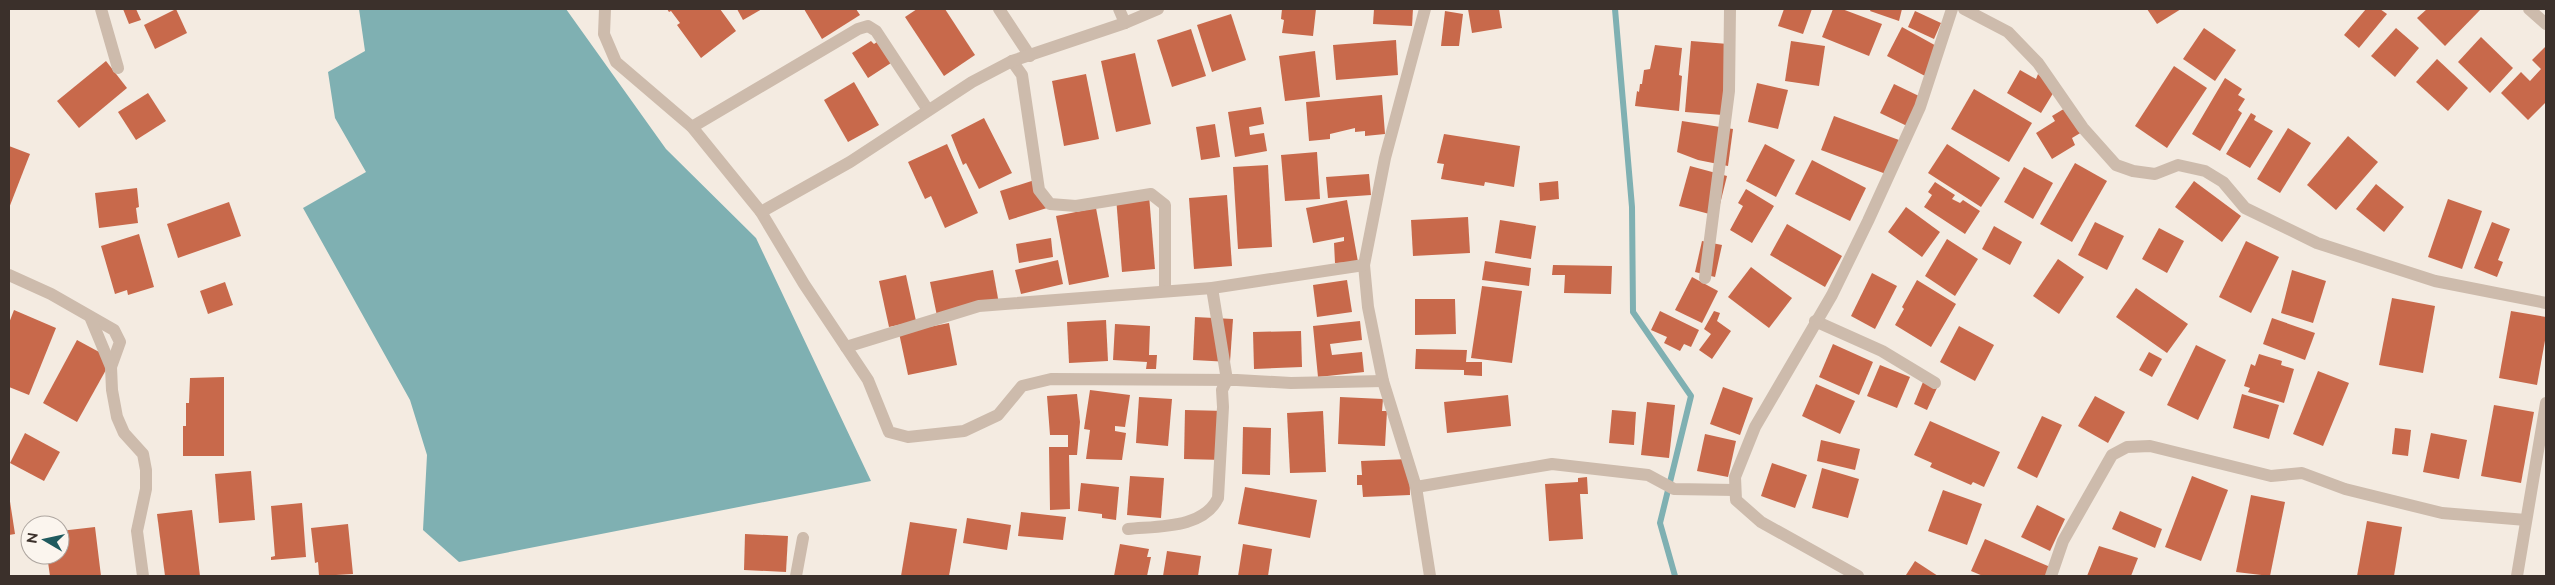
<svg xmlns="http://www.w3.org/2000/svg" width="2555" height="585" font-family="Raleway,sans-serif">
  <style>
    .water { fill: #7fb0b2 }
    .lines { fill: none; stroke-linecap: round; stroke-linejoin: round }
    .stream { stroke: #7fb0b2; stroke-width: 6 }
    .building { fill: #c8694b }
    .street { stroke: #cdbbac; stroke-width: 12 }
  </style>
  <rect width="100%" height="100%" fill="#f4ebe1"/>
  <path class="water" d="M359,9H566L666,149L756,238L871,481L459,562L423,530L427,455L410,400L303,208L366,172L335,118L328,72L365,51Z"/>
  <g class="lines">
    <path class="stream" d="M1615,9L1632,207L1633,312L1691,396L1660,523L1675,576"/>
  </g>
  <g class="building">
    <path d="M123,9H136L141,20L129,24Z"/>
    <path d="M176,9L187,33L155,49L144,25Z"/>
    <path d="M667,9H720L736,31L701,58L677,25L680,23L671,11L669,12Z"/>
    <path d="M737,9H762L743,20Z"/>
    <path d="M804,9H856L860,15L822,39Z"/>
    <path d="M917,9H945L975,55L944,76L905,17Z"/>
    <path d="M1282,9H1316L1313,36L1282,33L1284,20L1281,19Z"/>
    <path d="M1374,9H1413L1412,26L1373,24Z"/>
    <path d="M1468,9H1499L1502,28L1472,33Z"/>
    <path d="M1784,9H1812L1803,34L1778,26Z"/>
    <path d="M1833,9H1842L1882,24L1869,56L1822,37Z"/>
    <path d="M1871,9H1902L1899,21L1870,11Z"/>
    <path d="M2147,9H2181L2157,24Z"/>
    <path d="M2366,9H2380L2387,14L2359,48L2344,35Z"/>
    <path d="M2427,9H2481L2445,46L2417,18Z"/>
    <path d="M1445,11L1463,14L1459,46H1441Z"/>
    <path d="M1915,11L1941,23L1934,39L1908,27Z"/>
    <path d="M1231,14L1246,60L1212,72L1197,25Z"/>
    <path d="M1902,27L1940,48L1925,76L1887,56Z"/>
    <path d="M2204,28L2236,50L2215,81L2183,59Z"/>
    <path d="M2396,28L2419,48L2395,77L2371,56Z"/>
    <path d="M1191,29L1206,76L1172,87L1157,40Z"/>
    <path d="M2481,37L2513,68L2490,93L2458,62Z"/>
    <path d="M1396,40L1398,75L1336,80L1333,45Z"/>
    <path d="M871,41L874,44L877,42L891,63L868,78L852,53Z"/>
    <path d="M1691,41L1728,44L1723,115L1685,112Z"/>
    <path d="M1791,41L1825,46L1819,86L1785,81Z"/>
    <path d="M1655,45L1682,48L1679,75L1682,76L1679,111L1635,106L1637,91L1639,92L1640,84H1642L1644,70L1650,69Z"/>
    <path d="M2546,46V102L2528,120L2501,93L2521,72L2530,81L2541,69L2532,60Z"/>
    <path d="M1315,51L1320,97L1285,101L1279,56Z"/>
    <path d="M1135,53L1151,124L1116,132L1101,61Z"/>
    <path d="M2437,59L2468,88L2448,111L2416,82Z"/>
    <path d="M106,61L127,88L79,128L57,101Z"/>
    <path d="M2174,66L2207,88L2167,148L2135,126Z"/>
    <path d="M2020,70L2036,79L2038,74L2055,90L2041,113L2007,93Z"/>
    <path d="M1086,74L1099,139L1064,146L1052,81Z"/>
    <path d="M2225,78L2242,89L2238,95L2245,99L2238,110L2242,113L2220,151L2192,134Z"/>
    <path d="M854,82L879,125L848,142L824,100Z"/>
    <path d="M1757,83L1788,90L1778,129L1748,122Z"/>
    <path d="M1894,84L1921,97L1907,126L1880,113Z"/>
    <path d="M1974,89L2032,123L2009,162L1951,129Z"/>
    <path d="M148,93L166,121L136,140L118,112Z"/>
    <path d="M1382,95L1385,134L1365,136V131L1355,132V128L1330,134V139L1309,141L1306,102Z"/>
    <path d="M1261,107L1264,124L1249,127L1250,135L1264,133L1267,151L1235,157L1228,112Z"/>
    <path d="M2067,107L2082,132L2072,138L2075,145L2052,159L2036,133L2055,121L2052,116Z"/>
    <path d="M2251,113L2256,116L2254,120L2273,131L2250,168L2226,154Z"/>
    <path d="M1834,116L1899,140L1886,174L1821,150Z"/>
    <path d="M984,118L1012,173L979,189L966,163L963,165L951,135Z"/>
    <path d="M1682,121L1733,129L1728,166L1698,160L1677,152Z"/>
    <path d="M1215,124L1220,157L1201,160L1196,127Z"/>
    <path d="M2288,128L2311,143L2280,193L2257,179Z"/>
    <path d="M1444,134L1520,146L1514,187L1485,182L1484,186L1441,179L1444,164L1437,163Z"/>
    <path d="M2348,136L2378,162L2336,210L2307,185Z"/>
    <path d="M947,144L978,213L945,228L931,196L925,199L908,162Z"/>
    <path d="M1765,144L1795,160L1776,197L1746,181Z"/>
    <path d="M1947,144L2000,178L1981,207L1928,173Z"/>
    <path d="M9,146L30,154L9,208Z"/>
    <path d="M1317,152L1320,199L1285,201L1281,155Z"/>
    <path d="M1812,160L1866,188L1850,221L1795,194Z"/>
    <path d="M2075,163L2107,181L2072,242L2040,224Z"/>
    <path d="M1268,165L1272,247L1238,249L1233,167Z"/>
    <path d="M1690,166L1727,176L1717,216L1679,206Z"/>
    <path d="M2024,167L2053,183L2033,219L2004,202Z"/>
    <path d="M1369,174L1371,195L1328,198L1326,177Z"/>
    <path d="M1041,178L1050,207L1009,220L1000,191Z"/>
    <path d="M1558,181L1559,199L1540,201L1539,183Z"/>
    <path d="M2194,181L2241,216L2222,242L2175,207Z"/>
    <path d="M1935,182L1955,195L1952,199L1960,203L1963,200L1980,211L1965,234L1924,207L1932,195L1928,192Z"/>
    <path d="M2376,184L2404,207L2384,232L2356,209Z"/>
    <path d="M137,188L139,207L136,208L138,223L99,228L95,193Z"/>
    <path d="M1746,189L1774,206L1752,243L1730,230L1743,206L1738,203Z"/>
    <path d="M1149,195L1155,269L1122,272L1116,197Z"/>
    <path d="M1227,195L1232,266L1194,269L1189,198Z"/>
    <path d="M2448,199L2482,211L2462,269L2428,257Z"/>
    <path d="M1347,200L1358,262L1335,263L1334,243L1344,241V237L1313,243L1306,208Z"/>
    <path d="M229,202L241,236L178,258L167,224Z"/>
    <path d="M1906,207L1940,232L1922,257L1888,232Z"/>
    <path d="M1096,208L1109,277L1069,285L1056,216Z"/>
    <path d="M1468,217L1470,253L1413,256L1411,220Z"/>
    <path d="M1500,220L1536,226L1531,259L1495,253Z"/>
    <path d="M2095,222L2124,236L2107,270L2078,255Z"/>
    <path d="M2492,222L2510,229L2498,260L2503,262L2497,277L2474,268Z"/>
    <path d="M1787,224L1842,256L1825,287L1770,255Z"/>
    <path d="M1994,226L2022,242L2010,265L1982,249Z"/>
    <path d="M2159,228L2184,241L2167,273L2142,259Z"/>
    <path d="M139,234L154,287L128,295L127,290L115,294L101,246Z"/>
    <path d="M1051,238L1053,257L1019,263L1016,244Z"/>
    <path d="M1947,239L1978,259L1955,296L1925,276Z"/>
    <path d="M1702,241L1722,245L1715,277L1695,272Z"/>
    <path d="M2246,241L2279,257L2251,313L2219,297Z"/>
    <path d="M2058,259L2084,277L2059,314L2033,296Z"/>
    <path d="M1058,260L1063,284L1021,294L1015,270Z"/>
    <path d="M1485,261L1531,268L1529,286L1482,280Z"/>
    <path d="M1553,265L1612,266L1611,294L1564,293L1565,275H1552Z"/>
    <path d="M1751,267L1792,298L1769,328L1728,297Z"/>
    <path d="M993,270L999,304L937,316L930,282Z"/>
    <path d="M2292,270L2326,281L2313,323L2281,313Z"/>
    <path d="M1872,273L1897,286L1875,329L1851,316Z"/>
    <path d="M906,275L916,321L889,327L879,281Z"/>
    <path d="M1692,277L1718,291L1702,323L1675,310Z"/>
    <path d="M1347,280L1352,312L1317,317L1313,285Z"/>
    <path d="M1917,280L1956,304L1931,347L1895,325L1904,309L1902,307Z"/>
    <path d="M225,282L233,305L208,314L200,291Z"/>
    <path d="M1482,286L1522,291L1512,363L1471,358Z"/>
    <path d="M2136,288L2188,324L2167,353L2116,317Z"/>
    <path d="M2392,298L2435,306L2423,373L2379,365Z"/>
    <path d="M1415,299H1455L1456,334L1415,335Z"/>
    <path d="M14,310L56,328L29,395L9,387V323Z"/>
    <path d="M1660,311L1699,330L1691,347L1684,344L1680,351L1664,343L1667,337L1651,330Z"/>
    <path d="M1714,311L1720,313L1717,321L1731,331L1712,359L1699,350L1711,334L1704,329Z"/>
    <path d="M2511,311L2546,317V335L2537,385L2499,378Z"/>
    <path d="M1195,317L1233,319L1230,362L1193,360Z"/>
    <path d="M2272,318L2315,333L2305,360L2263,344Z"/>
    <path d="M1106,320L1108,361L1069,363L1067,322Z"/>
    <path d="M1360,321L1362,340L1330,344L1332,355L1362,352L1364,372L1318,377L1313,326Z"/>
    <path d="M949,323L957,365L908,375L899,333Z"/>
    <path d="M1115,324L1150,326L1149,355H1157L1156,369H1146L1147,362L1113,360Z"/>
    <path d="M1959,326L1994,345L1975,381L1940,362Z"/>
    <path d="M1301,331L1302,367L1254,369L1253,332Z"/>
    <path d="M77,340L112,359L77,422L43,403Z"/>
    <path d="M1833,344L1873,362L1859,395L1819,377Z"/>
    <path d="M2196,345L2226,360L2198,420L2167,405Z"/>
    <path d="M1416,349L1467,350L1466,362H1482V376L1464,375V370L1415,369Z"/>
    <path d="M2149,352L2162,359L2152,377L2139,370Z"/>
    <path d="M2259,354L2282,361L2281,365L2294,369L2284,403L2248,392L2250,388L2244,386L2251,364L2255,366Z"/>
    <path d="M1880,365L1910,377L1897,408L1867,396Z"/>
    <path d="M2318,371L2349,383L2323,446L2293,434Z"/>
    <path d="M224,377V456H183V426H186V403H189L190,378Z"/>
    <path d="M1923,382L1937,388L1927,410L1914,404Z"/>
    <path d="M1816,384L1855,401L1840,434L1802,416Z"/>
    <path d="M1723,387L1753,398L1740,435L1710,424Z"/>
    <path d="M1090,390L1130,395L1125,427L1115,426V431L1126,433L1122,460L1086,459L1090,430L1084,429Z"/>
    <path d="M1077,394L1080,422L1077,455H1069L1070,509L1050,510L1049,447H1068V435H1050L1047,396Z"/>
    <path d="M2242,394L2279,405L2269,439L2233,428Z"/>
    <path d="M1508,395L1511,426L1447,433L1444,402Z"/>
    <path d="M2095,396L2125,412L2108,443L2078,426Z"/>
    <path d="M1139,397L1172,399L1168,446L1136,443Z"/>
    <path d="M1340,397L1383,399L1382,411H1387L1385,446L1338,444Z"/>
    <path d="M1647,402L1675,405L1669,458L1641,455Z"/>
    <path d="M2494,405L2534,412L2521,483L2481,476Z"/>
    <path d="M1185,410L1226,411L1224,460L1184,459Z"/>
    <path d="M1612,410L1636,412L1634,445L1609,443Z"/>
    <path d="M1323,411L1326,472L1290,473L1287,413Z"/>
    <path d="M2042,416L2062,425L2037,478L2017,468Z"/>
    <path d="M1930,421L2000,452L1984,487L1973,482L1971,485L1930,467L1932,463L1914,455Z"/>
    <path d="M1243,427L1271,428L1270,475L1242,474Z"/>
    <path d="M2395,428L2411,430L2408,456L2392,454Z"/>
    <path d="M25,433L60,452L44,481L10,463Z"/>
    <path d="M2431,433L2467,440L2459,479L2423,472Z"/>
    <path d="M1705,434L1736,441L1728,477L1697,471Z"/>
    <path d="M1821,440L1860,449L1855,470L1817,461Z"/>
    <path d="M1409,459L1410,495L1363,497L1362,485H1357V475H1362L1361,461Z"/>
    <path d="M1772,463L1807,475L1795,508L1761,496Z"/>
    <path d="M1822,468L1859,479L1848,518L1812,508Z"/>
    <path d="M251,471L255,520L219,523L215,474Z"/>
    <path d="M1130,476L1164,478L1161,518L1127,515Z"/>
    <path d="M2192,476L2228,490L2201,561L2165,547Z"/>
    <path d="M1587,477L1588,494H1580L1583,539L1549,541L1545,484L1578,482V478Z"/>
    <path d="M1081,483L1119,487L1116,520L1102,518V514L1078,511Z"/>
    <path d="M1245,487L1317,500L1310,538L1238,524Z"/>
    <path d="M1943,490L1982,504L1967,545L1928,531Z"/>
    <path d="M9,495L15,534L9,535Z"/>
    <path d="M2251,495L2285,502L2270,576L2236,572Z"/>
    <path d="M302,503L306,557L271,560V557L275,556L271,506Z"/>
    <path d="M2037,505L2065,519L2050,551L2021,537Z"/>
    <path d="M192,510L200,576H165L157,514Z"/>
    <path d="M2120,511L2162,529L2155,548L2112,529Z"/>
    <path d="M1021,512L1066,517L1063,540L1018,536Z"/>
    <path d="M967,518L1011,525L1007,550L963,543Z"/>
    <path d="M2367,521L2402,527L2394,576H2357Z"/>
    <path d="M910,522L957,529L949,576H901Z"/>
    <path d="M348,524L353,574L319,576L318,562L315,563L311,528Z"/>
    <path d="M95,527L101,576H50L47,555H60V531Z"/>
    <path d="M745,534L788,536L786,572L744,570Z"/>
    <path d="M1985,539L2055,569L2052,576H1983L1971,571Z"/>
    <path d="M1120,544L1149,549L1147,557H1151L1147,576H1114Z"/>
    <path d="M1243,544L1272,549L1268,576H1238Z"/>
    <path d="M2099,546L2138,558L2131,576H2087Z"/>
    <path d="M1167,551L1201,556L1198,576H1163Z"/>
    <path d="M1915,561L1938,576H1908L1906,575Z"/>
  </g>
  <g class="lines">
    <g class="street">
      <path d="M101,9L118,68"/>
      <path d="M605,9L604,34L616,62L692,127L761,212L804,284L868,380L889,432L908,437L964,431L998,415L1022,386L1051,379L1237,380L1291,383L1383,381"/>
      <path d="M999,9L1030,56"/>
      <path d="M1119,9L1125,23"/>
      <path d="M1425,9L1385,158L1364,265L1368,307L1383,381L1416,487L1430,576"/>
      <path d="M1964,9L2008,32L2038,63L2083,128L2116,165L2133,171L2155,174L2178,165L2205,171L2223,182L2245,208L2317,243L2435,281L2546,303"/>
      <path d="M2529,9L2546,24"/>
      <path d="M1012,61L1022,75L1039,190L1050,204L1076,206L1151,194L1165,205V291"/>
      <path d="M692,127L858,29L868,26L876,31L928,110"/>
      <path d="M761,212L850,162L972,82L1012,61L1125,23L1158,9"/>
      <path d="M9,275L51,294L114,330L120,342L111,367L112,390L117,417L124,433L143,454L146,470V489L137,531L143,576"/>
      <path d="M1705,278L1729,91L1730,9"/>
      <path d="M91,319L111,367"/>
      <path d="M1815,321L1882,351L1935,383"/>
      <path d="M846,347L979,306L1212,288L1364,265"/>
      <path d="M1416,487L1552,464L1648,475L1674,489L1735,490"/>
      <path d="M1128,529C1158,526 1203,529 1218,498L1223,407L1222,390L1227,380L1212,288"/>
      <path d="M796,576L803,538"/>
      <path d="M1858,576L1761,522L1736,500L1735,477L1755,427L1832,295L1868,221L1920,107L1952,9"/>
      <path d="M2051,576L2063,541L2112,455L2127,447L2150,446L2271,476L2302,473L2345,489L2442,513L2526,520"/>
      <path d="M2517,576L2546,403"/>
    </g>
  </g>
  <rect width="2555" height="585" fill="none" stroke="#3b302b" stroke-width="20"/>
  <g transform="translate(45 540) rotate(279)"><circle r="24" fill="#fbf5ee" stroke="#aea6a0"/>
  <path d="M0-4L9 19L0 12L-9 19Z" fill="#1f5a5e"/>
  <text y="-8" font-size="14" font-weight="bold" text-anchor="middle" fill="#3b302b">N</text>
  </g>
</svg>
